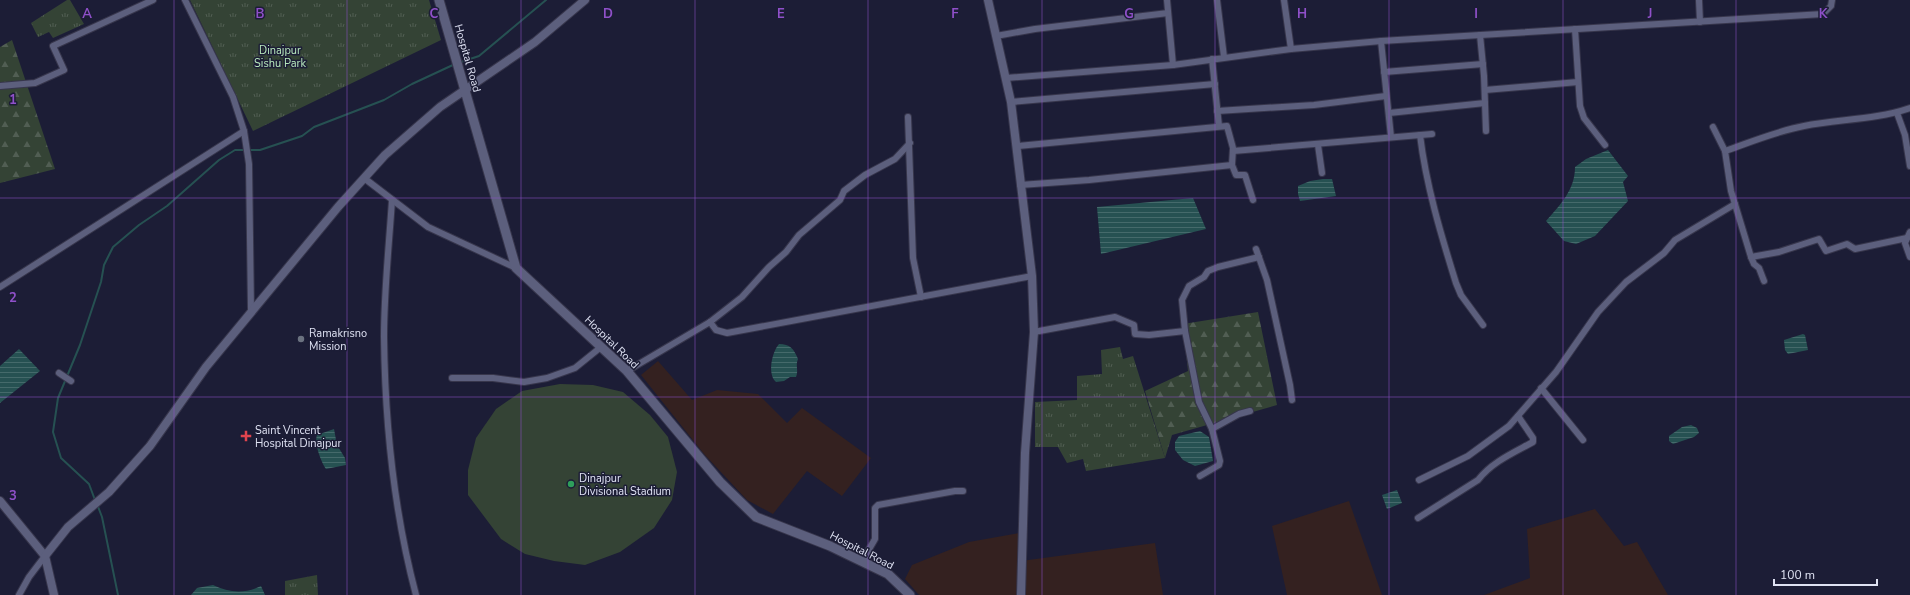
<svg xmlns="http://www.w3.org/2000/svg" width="1910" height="595" font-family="'Nunito Sans',sans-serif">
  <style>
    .industrial { fill: #342120 }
    .grass { fill: url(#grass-tufts) }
    .forest { fill: url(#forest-firs) }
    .pitch { fill: #344335 }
    .water { fill: url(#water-rules) }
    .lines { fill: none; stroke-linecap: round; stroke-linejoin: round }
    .stream { stroke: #265152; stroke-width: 2 }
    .minor-casing { stroke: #37364c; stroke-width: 8 }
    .tertiary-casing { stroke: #37364c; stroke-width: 10 }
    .secondary-casing { stroke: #37364c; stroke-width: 11 }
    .minor { stroke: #5c5f7d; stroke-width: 6 }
    .tertiary { stroke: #5c5f7d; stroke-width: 8 }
    .secondary { stroke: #5c5f7d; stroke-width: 9 }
    .grid { fill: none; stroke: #8f50c9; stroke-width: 1; stroke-opacity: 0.55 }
    .worship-dot { fill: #6b7280; stroke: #1c1d36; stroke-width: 1.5 }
    .health-dot { fill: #e0444e; stroke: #1c1d36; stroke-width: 1.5 }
    .leisure-dot { fill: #2e9e5b; stroke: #1c1d36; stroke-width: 1.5 }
    .labels { text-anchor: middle; stroke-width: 3; stroke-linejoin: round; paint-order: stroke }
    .park-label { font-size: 11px; fill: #b8e9bd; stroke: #1c1d36 }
    .street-label { font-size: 11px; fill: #dfe2f3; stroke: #1c1d36 }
    .poi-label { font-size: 11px; fill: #dfe2f3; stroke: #1c1d36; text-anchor: start }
    .grid-label { font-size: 13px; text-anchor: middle; font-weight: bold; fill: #8f50c9; stroke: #1c1d36; stroke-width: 3; stroke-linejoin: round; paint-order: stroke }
  </style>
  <defs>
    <pattern id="grass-tufts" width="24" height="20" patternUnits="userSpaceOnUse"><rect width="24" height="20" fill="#344335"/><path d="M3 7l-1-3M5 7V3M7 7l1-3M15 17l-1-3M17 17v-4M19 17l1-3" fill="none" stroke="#515e53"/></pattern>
    <pattern id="forest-firs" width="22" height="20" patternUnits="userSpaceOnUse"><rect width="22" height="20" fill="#344335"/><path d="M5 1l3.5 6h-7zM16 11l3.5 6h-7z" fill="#515e53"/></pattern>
    <pattern id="water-rules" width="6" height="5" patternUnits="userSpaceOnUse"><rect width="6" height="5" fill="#265152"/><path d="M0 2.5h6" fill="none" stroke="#456a6b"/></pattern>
  </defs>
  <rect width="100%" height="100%" fill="#1c1d36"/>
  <g class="industrial">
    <path d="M658,361L692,400L717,390L758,394L787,423L802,408L871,458L842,496L807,471L773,514L747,500L704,454L641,375Z"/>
    <path d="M1349,501L1382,595H1287L1272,526Z"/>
    <path d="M1595,509L1624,546L1637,542L1668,595H1484L1530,578L1527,529Z"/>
    <path d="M1019,533L1021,561L1155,543L1163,595H919L905,579L912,565L969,542Z"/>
  </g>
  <g class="grass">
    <path d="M67,0H70L84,24L53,38L49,32L38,37L31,23Z"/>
    <path d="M190,0H429L441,40L253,131Z"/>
    <path d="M1120,347L1123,359L1133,356L1165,458L1086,471L1083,459L1067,463L1058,447H1035V402L1077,400V376L1102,374L1101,350Z"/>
    <path d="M317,575L318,595H285V581Z"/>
  </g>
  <g class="forest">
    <path d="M12,40L55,169L0,183V47Z"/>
    <path d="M1258,312L1277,405L1172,435L1165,458L1145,391L1188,371L1183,324Z"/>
  </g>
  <path class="pitch" d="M560,384L593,385L623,392L650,415L668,437L677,472L672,500L654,528L620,552L585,565L554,561L525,554L501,539L468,495V470L476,438L496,409L522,391Z"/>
  <g class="water">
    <path d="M1608,150L1628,176L1623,182L1628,201L1595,236L1576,244L1564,241L1546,221C1560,205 1575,190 1575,167L1586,159Z"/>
    <path d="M1323,179H1332L1336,196L1300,201L1298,194V186L1310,181Z"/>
    <path d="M1193,198L1206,229L1101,254L1097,207Z"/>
    <path d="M1803,334L1805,335L1808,350L1788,354L1785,350L1784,340Z"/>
    <path d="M779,344C790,344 794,349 798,359C795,366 799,370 796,377H790L784,381L776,382C767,374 772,352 779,344Z"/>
    <path d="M19,349L40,371L0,403V366Z"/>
    <path d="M1691,425L1697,428L1699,433L1694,437L1673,444L1669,441V436L1682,427Z"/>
    <path d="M334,429L337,445L345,458L346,465L326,469C321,462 314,443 317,435Z"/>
    <path d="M1200,431L1209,437L1213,461L1195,466L1183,460L1175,450V442L1179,436Z"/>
    <path d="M1397,490L1402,503L1387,509L1382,495Z"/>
    <path d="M213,585C229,593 245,594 261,586L265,595H191L197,588Z"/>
  </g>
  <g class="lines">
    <g class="stream">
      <path d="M461,62L479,56L546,0"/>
      <path d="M95,500L89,484L61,458L53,432L58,398L80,345L101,282L104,265L113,247L139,225L167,206L219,160L235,150H260L302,136L314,127L384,100L412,84L455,64"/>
      <path d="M97,504L102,517L118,595"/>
    </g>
    <g class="minor-casing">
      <g id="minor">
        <path d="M185,0L233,97L244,131L249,164L251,311"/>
        <path d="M1167,0L1173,65"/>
        <path d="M1217,0L1224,57"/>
        <path d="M1699,0L1700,22"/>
        <path d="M1575,29L1580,106L1584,118L1605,145"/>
        <path d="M1480,35L1484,76L1486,131"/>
        <path d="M996,36L1035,29L1168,13"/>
        <path d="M1381,41L1391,137"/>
        <path d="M1291,49L1381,41L1823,14L1831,6L1832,0"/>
        <path d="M1212,59L1219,126"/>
        <path d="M1384,72L1483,64"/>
        <path d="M1006,78L1173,65L1291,49L1284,0"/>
        <path d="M0,86L35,83L64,70L53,46L153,0"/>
        <path d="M1485,90L1578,82"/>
        <path d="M1011,102L1215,84"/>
        <path d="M1217,111L1314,105L1386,96"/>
        <path d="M1389,113L1485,103"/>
        <path d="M1897,113L1905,135L1910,166"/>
        <path d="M908,117L913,258L921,297"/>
        <path d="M1713,127L1725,151L1731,191L1751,257L1754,264L1759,268L1764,281"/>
        <path d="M1420,135C1426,185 1441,235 1456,283L1461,295L1483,325"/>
        <path d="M1318,145L1322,173"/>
        <path d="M1018,146L1227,126L1233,148L1232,165L1236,175H1245L1253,200"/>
        <path d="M1233,151L1432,134"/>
        <path d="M1725,151C1751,142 1777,131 1804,126C1839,119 1875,120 1910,108"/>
        <path d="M364,178L428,227L516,268"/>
        <path d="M1020,185L1089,180L1232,165"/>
        <path d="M392,200C389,246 384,291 384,337C385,423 394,512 416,595"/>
        <path d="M1910,232L1905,243L1910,257"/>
        <path d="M1256,249L1267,280L1290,385L1292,400"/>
        <path d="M1751,257L1779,252L1819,239L1826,251L1847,244L1855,249L1907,238"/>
        <path d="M0,287L244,131"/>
        <path d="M710,322L716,330L727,333L1032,276"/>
        <path d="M1034,332L1115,317L1134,325L1135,334L1149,335L1185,331"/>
        <path d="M627,371L710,322L742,297L769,267L786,252L799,235L840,200L844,191L865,175L895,159L910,143"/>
        <path d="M59,373L71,381"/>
        <path d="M452,378H493L524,382L547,378L575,368L601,347"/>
        <path d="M1541,388L1583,440"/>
        <path d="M1212,429L1239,414L1250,411"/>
        <path d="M1200,476L1219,465L1220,461L1212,429L1199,402L1185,331L1182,300L1189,286L1204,277L1208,271L1218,267L1259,257"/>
        <path d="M1419,480L1468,456L1509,426L1556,372L1598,312L1626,282L1664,253L1675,240L1735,204"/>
        <path d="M1418,518L1478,480C1492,462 1513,453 1533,442V438L1518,416"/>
        <path d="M867,564L868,551L875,539V508L878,505L955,491H963"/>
        <path d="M19,595L29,577L45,556"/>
      </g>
    </g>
    <g class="tertiary-casing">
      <g id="tertiary">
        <path d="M988,0L1011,102L1032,276L1034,332L1025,453L1021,595"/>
        <path d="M0,501L45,556L54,595"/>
        <path d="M45,556L68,527L109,492L150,446L206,367L338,207L385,155L440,107L535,42L585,0"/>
      </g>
    </g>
    <g class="secondary-casing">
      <path id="secondary" d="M439,0L516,268L627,371L720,482L756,517L830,546L888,574L910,595"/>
    </g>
    <use href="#minor" class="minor"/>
    <use href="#tertiary" class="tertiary"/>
    <use href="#secondary" class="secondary"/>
  </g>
  <path class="grid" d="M174,0V595M347,0V595M521,0V595M695,0V595M868,0V595M1042,0V595M1215,0V595M1389,0V595M1563,0V595M1736,0V595M0,198H1910M0,397H1910"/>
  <circle class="worship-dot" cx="301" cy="339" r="4"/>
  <path class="health-dot" d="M244 430h4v4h4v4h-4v4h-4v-4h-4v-4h4z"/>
  <circle class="leisure-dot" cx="571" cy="484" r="4"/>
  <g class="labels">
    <g class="park-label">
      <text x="280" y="54">Dinajpur<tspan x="280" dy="13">Sishu Park</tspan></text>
    </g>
    <g class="street-label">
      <text transform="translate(468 58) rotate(74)" y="4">Hospital Road</text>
      <text transform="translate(612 342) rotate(44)" y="4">Hospital Road</text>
      <text transform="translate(862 550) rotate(27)" y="4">Hospital Road</text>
    </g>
    <g class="poi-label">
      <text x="309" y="337">Ramakrisno<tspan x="309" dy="13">Mission</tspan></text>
      <text x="255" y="434">Saint Vincent<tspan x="255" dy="13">Hospital Dinajpur</tspan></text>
      <text x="579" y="482">Dinajpur<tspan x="579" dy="13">Divisional Stadium</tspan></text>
    </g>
  </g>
  <g class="grid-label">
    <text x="87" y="18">A</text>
    <text x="260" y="18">B</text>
    <text x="434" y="18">C</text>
    <text x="608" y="18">D</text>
    <text x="781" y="18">E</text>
    <text x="955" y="18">F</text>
    <text x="1129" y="18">G</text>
    <text x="1302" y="18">H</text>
    <text x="1476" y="18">I</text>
    <text x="1650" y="18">J</text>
    <text x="1823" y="18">K</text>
    <text x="13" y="104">1</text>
    <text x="13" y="302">2</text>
    <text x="13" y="500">3</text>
  </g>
  <path d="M1774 579v6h103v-6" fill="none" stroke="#dfe2f3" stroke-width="2"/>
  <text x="1780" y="579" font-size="12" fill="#dfe2f3" stroke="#1c1d36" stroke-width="3" paint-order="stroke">100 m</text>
</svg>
